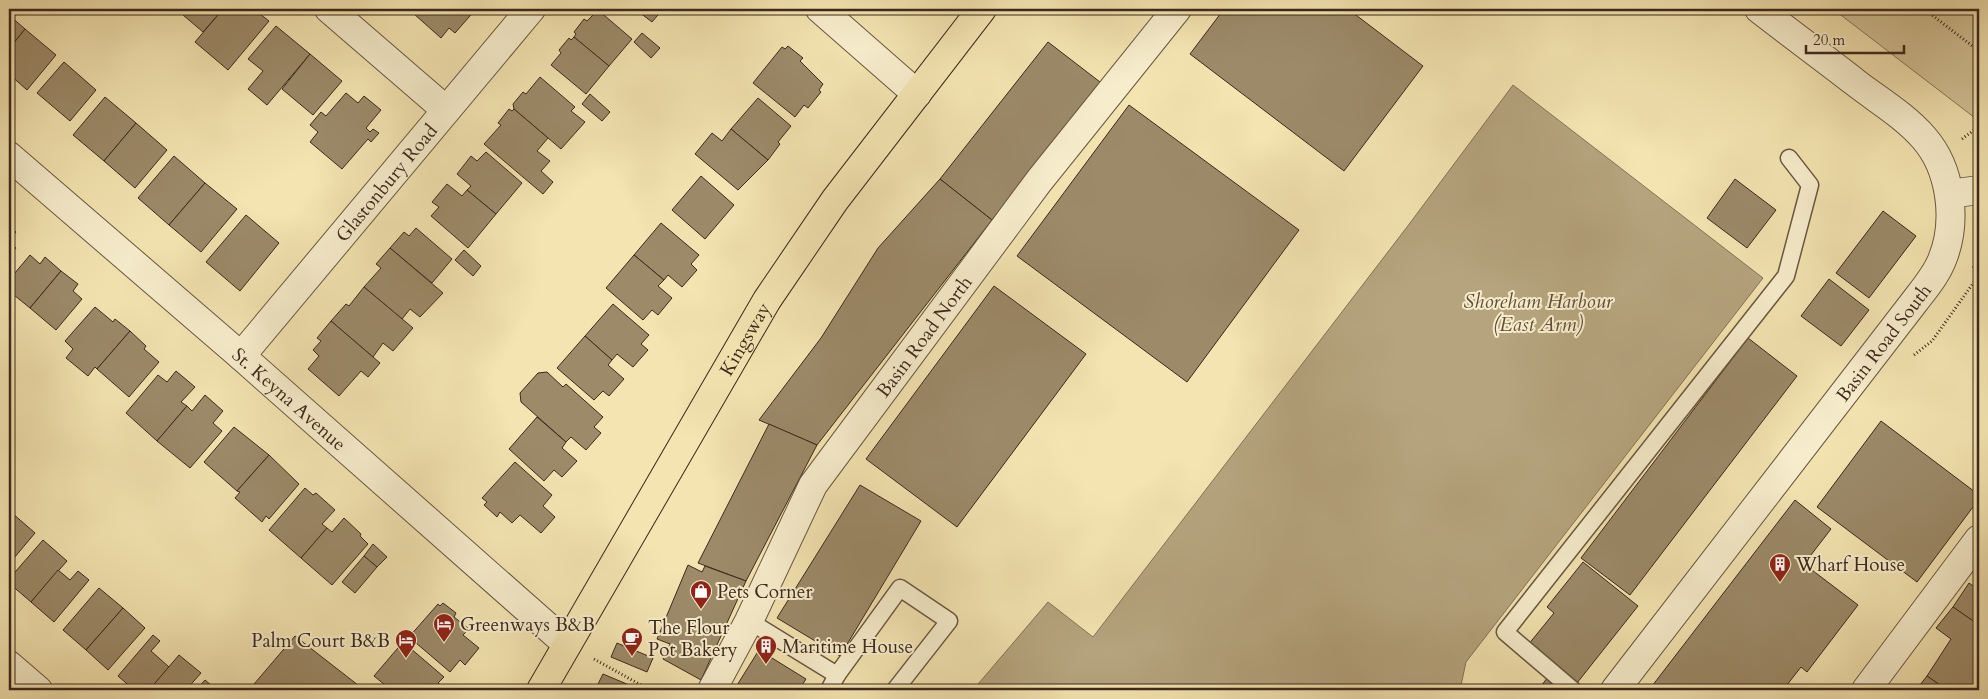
<svg xmlns="http://www.w3.org/2000/svg" width="1988" height="699" font-family="Cardo,serif">
  <style>
    .green { fill: #d4c498; stroke: #88765a }
    .water { fill: #b5a47e; stroke: #857257 }
    .building { fill: #9c8a69; stroke: #3d281c }
    .lines { fill: none; stroke-linecap: round; stroke-linejoin: round }
    .lane-casing { stroke: #6a5741; stroke-width: 19 }
    .street-casing { stroke: #6a5741; stroke-width: 30 }
    .primary-casing { stroke: #3d281c; stroke-width: 30 }
    .path { stroke: #3d281c; stroke-width: 3; stroke-dasharray: 1 2.5; stroke-linecap: butt }
    .lane { stroke: #f7edcc; stroke-width: 16 }
    .street { stroke: #f7edcc; stroke-width: 28 }
    .primary { stroke: #f3e4b1; stroke-width: 28 }
    .labels { text-anchor: middle; stroke-width: 4; stroke-linejoin: round; paint-order: stroke }
    .street-label { font-size: 19px; fill: #3d281c; stroke: #f7edcc }
    .poi-label { font-size: 19px; fill: #3d281c; stroke: #f7edcc; text-anchor: start }
    .water-label { font-size: 20px; font-style: italic; fill: #614d39; stroke: #f7edcc }
  </style>
  <rect width="100%" height="100%" fill="#f3e4b1"/>
  <filter id="stains"><feTurbulence type="fractalNoise" baseFrequency=".004" numOctaves="4"/><feColorMatrix values="0 0 0 0 .2 0 0 0 0 .09 0 0 0 0 .02 0 0 0 .5 -.17"/></filter>
  <radialGradient id="worn" r=".72"><stop offset=".6" stop-color="#630" stop-opacity="0"/><stop offset="1" stop-color="#630" stop-opacity=".3"/></radialGradient>
  <path class="green" d="M1833,9H1979V121Z"/>
  <path class="water" d="M1513,85L1763,278L1466,662L1460,690H973L1048,602L1093,637L1407,227Z"/>
  <g class="building">
    <path d="M176,9H223L203,32Z"/>
    <path d="M223,9L234,11L236,9H264L260,14L269,21L228,70L195,42Z"/>
    <path d="M419,9H476L455,33L449,28L441,38L414,14Z"/>
    <path d="M635,9H663L652,22Z"/>
    <path d="M1224,9H1348L1423,66L1344,171L1190,54Z"/>
    <path d="M598,10L632,39L609,66L574,37L576,34L574,32L584,19L587,21Z"/>
    <path d="M9,15L25,29L9,49Z"/>
    <path d="M276,26L310,54L267,105L248,89L263,71L248,59Z"/>
    <path d="M25,29L56,55L27,90L9,74V49Z"/>
    <path d="M642,33L660,48L651,58L634,42Z"/>
    <path d="M574,37L609,66L586,94L551,65L561,53L559,50L569,38L571,40Z"/>
    <path d="M1048,42L1100,82L992,220L940,179Z"/>
    <path d="M788,46L803,58L800,61L823,84L819,90L821,92L808,108L804,105L795,117L753,83L782,47L785,49Z"/>
    <path d="M310,54L342,81L313,115L282,89Z"/>
    <path d="M64,62L96,90L70,121L37,93Z"/>
    <path d="M540,77L575,107L571,111L585,122L561,149L514,109L513,104L523,92L526,94Z"/>
    <path d="M346,93L358,103L364,96L381,110L366,128L370,132L373,129L379,133L371,142L368,139L342,169L310,142L318,132L310,125L321,112L326,116Z"/>
    <path d="M590,94L610,112L602,121L582,104Z"/>
    <path d="M105,97L136,123L104,161L73,135Z"/>
    <path d="M758,98L791,126L778,142L780,144L768,160L731,129Z"/>
    <path d="M1129,105L1299,230L1187,382L1017,256Z"/>
    <path d="M509,109L512,111L514,109L548,138L537,151L550,161L541,171L553,182L543,194L484,144L501,125L498,123Z"/>
    <path d="M136,123L167,150L135,188L104,161Z"/>
    <path d="M731,129L768,160L738,190L695,154L712,133L722,141Z"/>
    <path d="M486,152L522,183L496,214L467,190L471,186L457,174L471,156L477,161Z"/>
    <path d="M174,156L205,183L169,225L138,198Z"/>
    <path d="M701,176L734,205L705,239L672,210Z"/>
    <path d="M940,179L992,220L817,445L759,420L821,338L878,248Z"/>
    <path d="M1735,179L1776,210L1747,248L1707,218Z"/>
    <path d="M205,183L237,209L201,252L169,225Z"/>
    <path d="M447,184L462,196L467,190L496,214L468,248L431,216L439,207L432,202Z"/>
    <path d="M1883,211L1916,236L1869,298L1836,273Z"/>
    <path d="M246,215L279,243L240,291L206,262Z"/>
    <path d="M661,223L699,255L691,264L697,270L682,287L668,275L664,280L634,255Z"/>
    <path d="M9,225L16,232L9,240Z"/>
    <path d="M416,228L452,259L432,283L390,248L404,232L409,236Z"/>
    <path d="M9,242L16,248L9,256Z"/>
    <path d="M390,248L443,293L420,317L410,309L402,319L364,287L381,268L376,264Z"/>
    <path d="M464,250L481,266L473,276L455,260Z"/>
    <path d="M30,255L40,264L45,257L61,271L30,308L9,291V280Z"/>
    <path d="M634,255L664,280L658,286L672,298L658,315L652,310L643,320L606,288Z"/>
    <path d="M61,271L78,284L73,291L82,299L56,330L30,308Z"/>
    <path d="M1829,279L1869,310L1841,346L1801,316Z"/>
    <path d="M994,286L1086,354L957,527L866,459Z"/>
    <path d="M364,287L413,328L393,351L383,343L373,357L331,321L346,304L349,306Z"/>
    <path d="M613,304L649,335L641,344L648,350L633,367L617,354L612,360L585,336Z"/>
    <path d="M95,307L113,322L115,319L130,331L97,369L95,367L88,376L66,358L73,349L65,341Z"/>
    <path d="M331,321L380,363L368,377L361,371L339,396L308,369L319,356L313,350L321,341L317,338Z"/>
    <path d="M130,331L146,346L144,349L159,362L129,397L97,369Z"/>
    <path d="M585,336L612,360L608,365L624,379L609,396L603,391L594,400L557,368Z"/>
    <path d="M1748,338L1797,376L1630,595L1581,558Z"/>
    <path d="M176,371L195,387L181,402L187,406L157,441L126,413L158,375L167,382Z"/>
    <path d="M547,372L563,387L566,384L603,417L594,427L601,433L586,450L571,437L566,442L521,402L520,393L538,373Z"/>
    <path d="M205,395L223,411L213,423L222,431L190,468L157,441L187,406L192,411Z"/>
    <path d="M537,417L566,442L562,448L577,461L562,477L554,470L544,481L509,449Z"/>
    <path d="M1881,421L1979,495V499L1917,582L1817,507Z"/>
    <path d="M769,424L817,445L746,581L698,563Z"/>
    <path d="M234,427L269,455L237,491L204,462Z"/>
    <path d="M269,455L299,484L269,519L266,516L262,522L235,498L240,492L237,491Z"/>
    <path d="M515,462L552,495L543,506L555,517L541,533L520,515L512,523L500,512L497,517L484,505L487,502L482,498Z"/>
    <path d="M860,485L921,521L840,656L777,618Z"/>
    <path d="M305,488L313,495L316,493L335,510L322,524L327,528L301,558L269,530Z"/>
    <path d="M1795,500L1831,529L1804,564L1858,605L1807,672L1801,667L1783,690H1649Z"/>
    <path d="M12,513L35,533L9,564V517Z"/>
    <path d="M344,518L361,534L360,536L368,544L332,585L301,558L327,528L332,532Z"/>
    <path d="M43,540L67,561L31,602L9,583V579Z"/>
    <path d="M373,544L387,557L377,567L364,556Z"/>
    <path d="M364,556L377,567L355,593L342,582Z"/>
    <path d="M1583,562L1638,606L1577,683L1528,645L1554,613L1547,607Z"/>
    <path d="M688,565L702,572L705,566L746,581L701,680L663,659L670,644L657,639Z"/>
    <path d="M58,570L70,580L78,571L89,580L54,622L31,602Z"/>
    <path d="M1969,583L1979,590V625L1953,607Z"/>
    <path d="M99,588L123,608L86,650L63,630Z"/>
    <path d="M443,603L456,613L454,617L469,629L463,635L479,648L465,665L460,660L450,672L409,637L438,604L440,606Z"/>
    <path d="M1953,607L1979,625V690H1947L1927,676L1951,639L1936,628Z"/>
    <path d="M123,608L145,628L108,670L86,650Z"/>
    <path d="M153,635L160,641L151,651L169,667L149,690H134L118,676Z"/>
    <path d="M295,636L363,689L361,690H249Z"/>
    <path d="M403,642L444,677L438,683L447,690H391L374,676Z"/>
    <path d="M617,643L653,658L647,672L611,657Z"/>
    <path d="M759,650L806,679L799,690H734Z"/>
    <path d="M179,655L201,673L186,690H149Z"/>
    <path d="M603,674L641,690H595Z"/>
    <path d="M1927,676L1947,690H1916Z"/>
    <path d="M1548,677L1564,690H1538Z"/>
    <path d="M205,680L217,690H196Z"/>
  </g>
  <g class="lines">
    <g class="lane-casing">
      <g id="lane">
        <path d="M749,621L837,675"/>
        <path d="M829,690L837,675L900,588L949,621L895,690"/>
        <path d="M1573,690L1505,632L1786,276L1810,185L1789,158"/>
      </g>
    </g>
    <g class="street-casing">
      <g id="street">
        <path d="M329,9L446,110"/>
        <path d="M820,9L917,94"/>
        <path id="s1" d="M9,156L241,356L567,644"/>
        <path d="M1949,194L1979,190"/>
        <path id="s2" d="M241,356L531,9"/>
        <path d="M9,665L38,690"/>
        <path id="s3" d="M712,690L749,621L813,485L1039,181L1177,9"/>
        <path id="s4" d="M1615,690L1915,301C1925,288 1936,275 1942,260C1958,221 1951,169 1924,138C1905,116 1878,100 1856,83C1824,58 1791,34 1759,9"/>
        <path d="M1866,690L1979,539"/>
      </g>
    </g>
    <g class="primary-casing">
      <g id="primary">
        <path id="s5" d="M541,690L767,300L835,200L982,9"/>
      </g>
    </g>
    <g class="path">
      <path d="M1924,9L1979,51"/>
      <path d="M1962,139L1974,130L1979,134"/>
      <path d="M1973,266L1979,272"/>
      <path d="M1914,355L1932,341L1979,275"/>
      <path d="M594,659L650,690"/>
    </g>
    <use href="#lane" class="lane"/>
    <use href="#street" class="street"/>
    <use href="#primary" class="primary"/>
  </g>
  <defs>
    <g id="building-pin" transform="scale(1.125)"><path d="M0 17L-7.5 6A9.5 9.5 0 1 1 7.5 6Z" fill="#8f2418" stroke="#f7edcc"/><path d="M-4-6H4V6H1V3H-1V6H-4ZM-2.5-4.3h1.7v1.8h-1.7ZM.8-4.3h1.7v1.8H.8ZM-2.5-1h1.7V.8h-1.7ZM.8-1h1.7V.8H.8Z" fill="#fff"/></g>
    <g id="shop-pin" transform="scale(1.125)"><path d="M0 17L-7.5 6A9.5 9.5 0 1 1 7.5 6Z" fill="#8f2418" stroke="#f7edcc"/><path d="M-5-2.5h2.3a2.7 3.5 0 0 1 5.4 0H5L5.5 6h-11ZM-1.5-2.5h3a1.5 2.3 0 0 0-3 0Z" fill="#fff"/></g>
    <g id="hotel-pin" transform="scale(1.125)"><path d="M0 17L-7.5 6A9.5 9.5 0 1 1 7.5 6Z" fill="#8f2418" stroke="#f7edcc"/><path d="M-6-4.5h1.5V1H6V5H4.5V3h-9V5H-6ZM-4 0a1.8 1.8 0 1 1 3.6 0ZM.5 0V-2.5h3Q6-2.5 6 0Z" fill="#fff"/></g>
    <g id="cafe-pin" transform="scale(1.125)"><path d="M0 17L-7.5 6A9.5 9.5 0 1 1 7.5 6Z" fill="#8f2418" stroke="#f7edcc"/><path d="M-5.5-4.5H6V0H3Q3 3.5 0 3.5H-2.5Q-5.5 3.5-5.5 0ZM3-3.2v2h1.7v-2ZM-6 4.5H4V6H-6Z" fill="#fff"/></g>
  </defs>
  <g fill-rule="evenodd">
    <use href="#building-pin" x="1780" y="564"/>
    <use href="#shop-pin" x="701" y="591"/>
    <use href="#hotel-pin" x="444" y="624"/>
    <use href="#cafe-pin" x="632" y="638"/>
    <use href="#hotel-pin" x="406" y="640"/>
    <use href="#building-pin" x="766" y="646"/>
  </g>
  <g class="labels">
    <g class="street-label">
      <text dy="7" stroke="none"><textPath href="#s2" startOffset="226">Glastonbury Road</textPath></text>
      <text dy="7" stroke="none"><textPath href="#s3" startOffset="414">Basin Road North</textPath></text>
      <text dy="7" stroke="none"><textPath href="#s5" startOffset="406">Kingsway</textPath></text>
      <text dy="7" stroke="none"><textPath href="#s4" startOffset="439">Basin Road South</textPath></text>
      <text dy="7" stroke="none"><textPath href="#s1" startOffset="371">St. Keyna Avenue</textPath></text>
    </g>
    <g class="poi-label">
      <text x="1796" y="571">Wharf House</text>
      <text x="717" y="598">Pets Corner</text>
      <text x="460" y="631">Greenways B&amp;B</text>
      <text x="648" y="634">The Flour<tspan x="648" dy="22">Pot Bakery</tspan></text>
      <text x="390" y="647" text-anchor="end">Palm Court B&amp;B</text>
      <text x="782" y="653">Maritime House</text>
    </g>
    <g class="water-label">
      <text x="1538" y="308">Shoreham Harbour<tspan x="1538" dy="23">(East Arm)</tspan></text>
    </g>
  </g>
  <rect width="1988" height="699" fill="none" stroke="#f3e4b1" stroke-width="30"/>
  <rect x="10" y="10" width="1968" height="679" fill="none" stroke="#3d281c" stroke-width="2.5"/>
  <rect x="15" y="15" width="1958" height="669" fill="none" stroke="#3d281c"/>
  <path d="M1806 45v8h98v-8" fill="none" stroke="#3d281c" stroke-width="2.5"/>
  <text x="1813" y="45" font-size="15" fill="#3d281c" stroke="#f7edcc" stroke-width="4" paint-order="stroke">20 m</text>
  <rect width="100%" height="100%" filter="url(#stains)"/>
  <rect width="100%" height="100%" fill="url(#worn)"/>
</svg>
